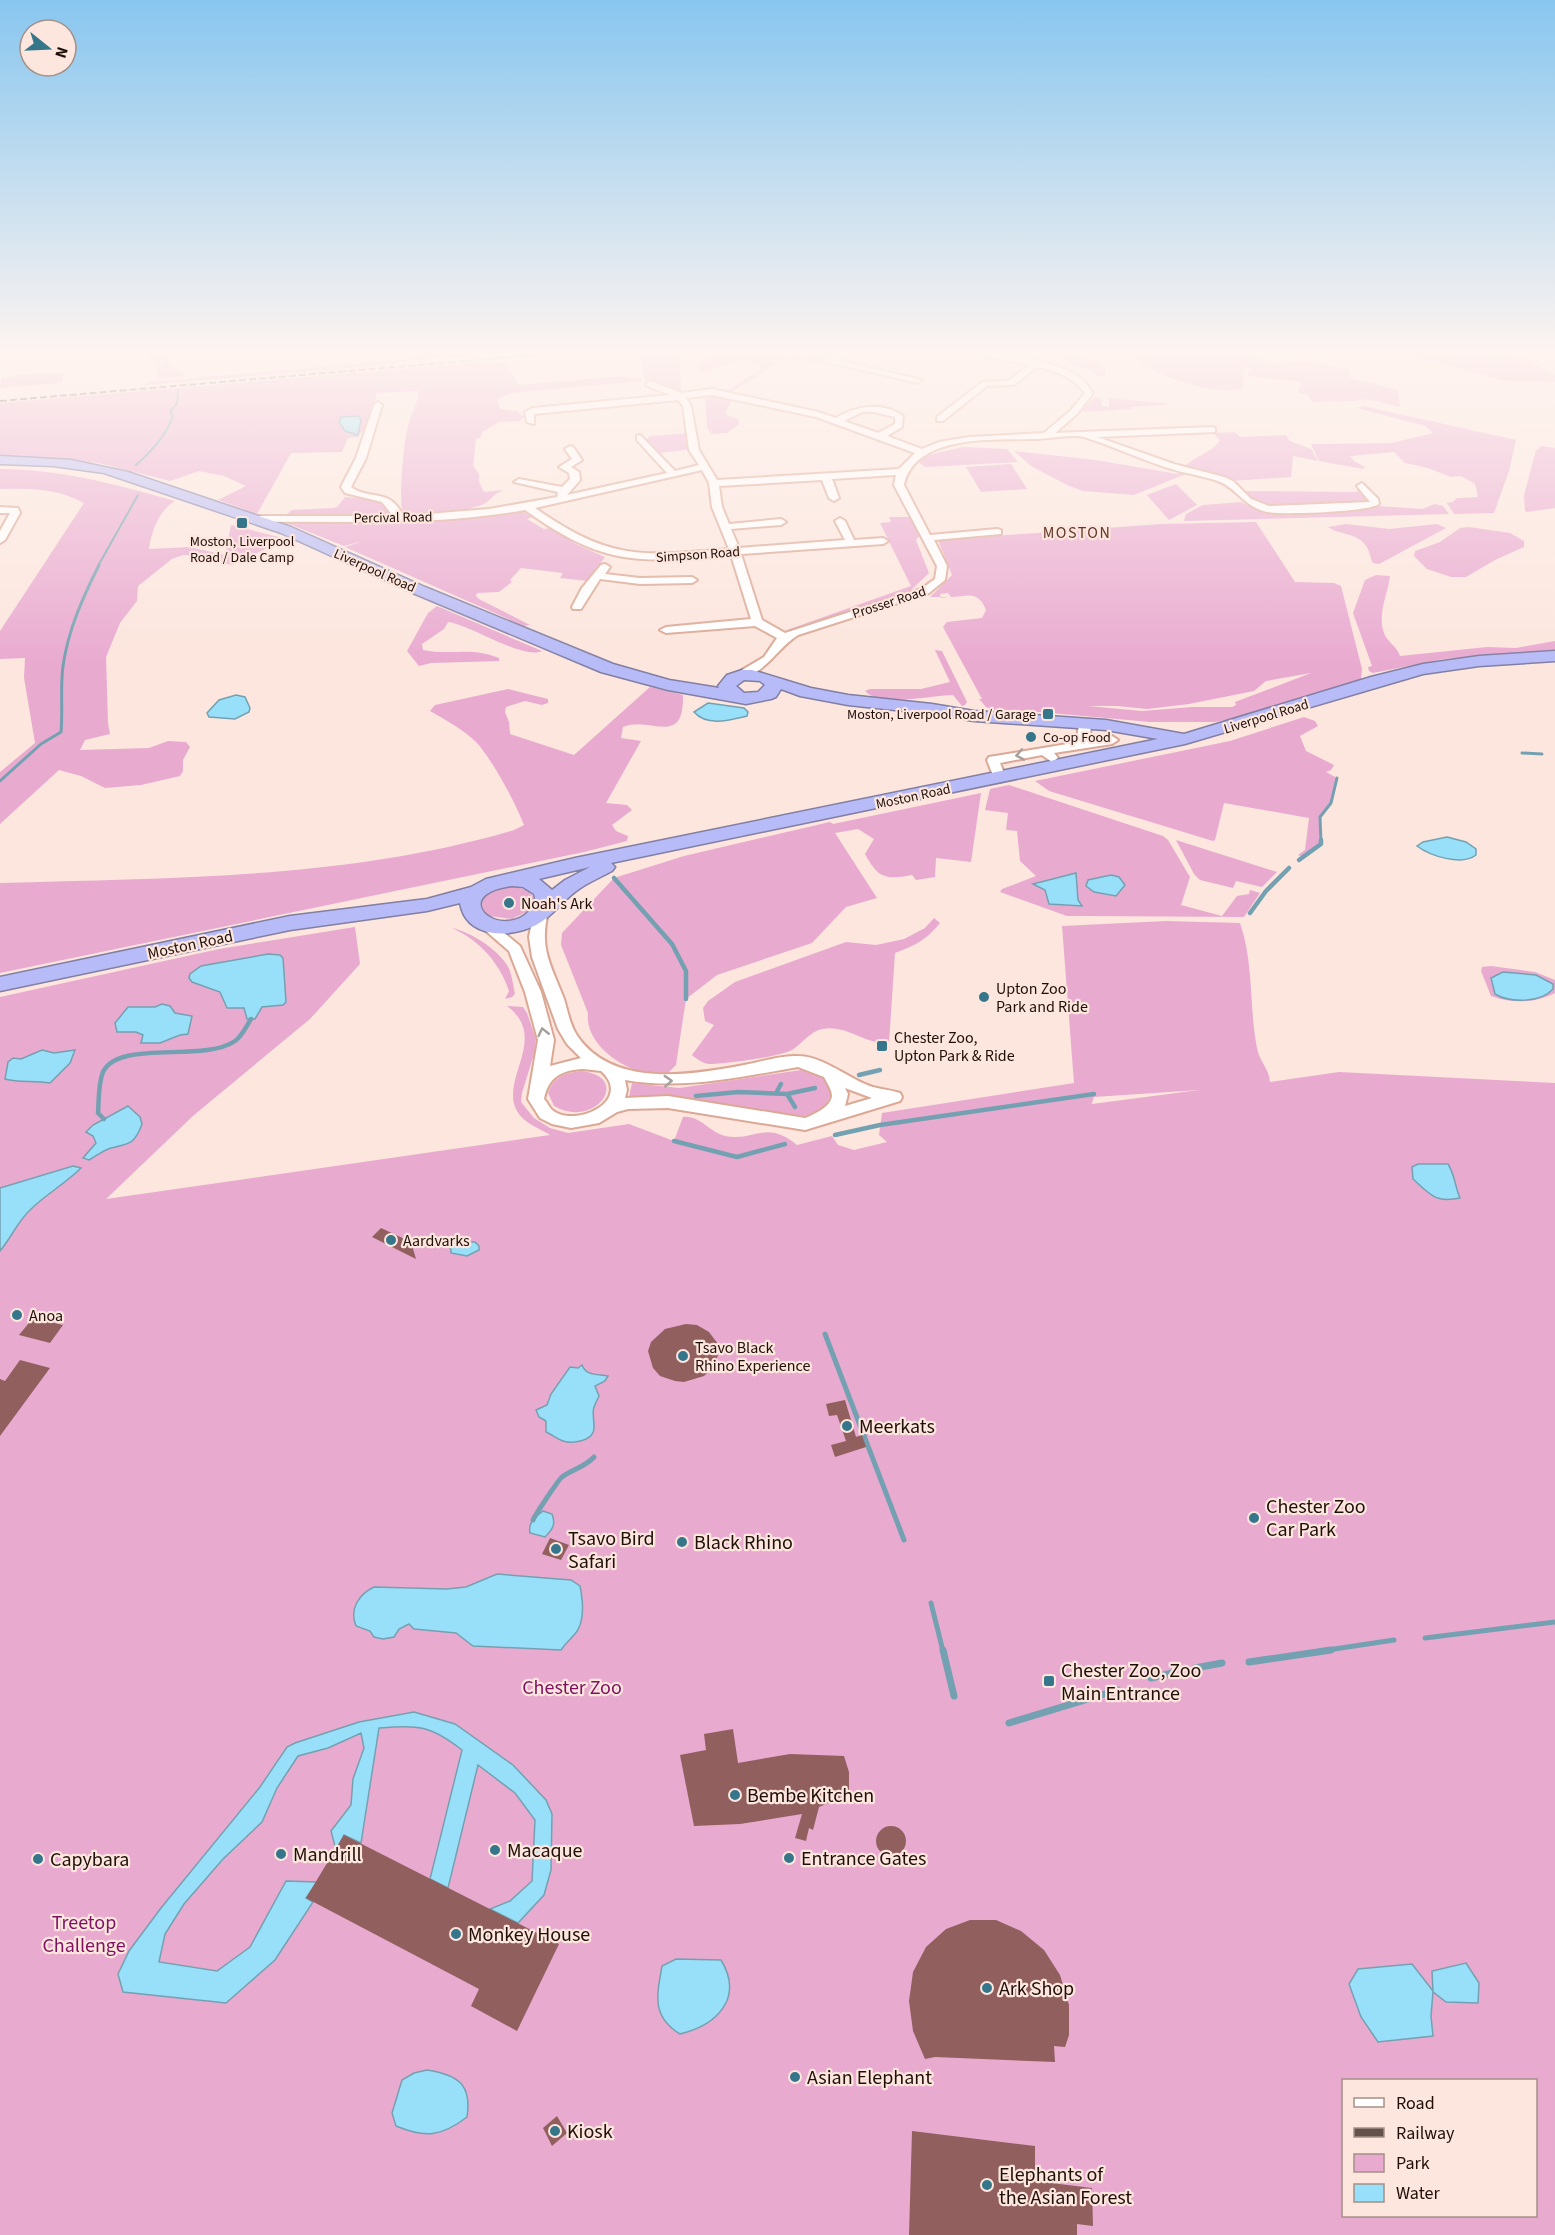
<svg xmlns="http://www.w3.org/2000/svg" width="1555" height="2235" font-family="'Source Sans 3',sans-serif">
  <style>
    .green { fill: #e9aad0; fill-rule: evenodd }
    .water { fill: #98e0f9; stroke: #74a1b1; stroke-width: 1.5 }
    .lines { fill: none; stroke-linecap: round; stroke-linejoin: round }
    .stream-far4 { stroke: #74a1b1; stroke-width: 2 }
    .stream-far3 { stroke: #74a1b1; stroke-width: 3 }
    .stream-far2 { stroke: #74a1b1; stroke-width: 4.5 }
    .stream-far1 { stroke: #74a1b1; stroke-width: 5 }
    .stream { stroke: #74a1b1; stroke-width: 7 }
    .building { fill: #915f5d }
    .minor-casing { stroke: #dba895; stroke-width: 4 }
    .highway-casing { stroke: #827fa3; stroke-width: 3 }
    .minor { fill: #fff; fill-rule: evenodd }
    .highway { fill: #b7bbf7; fill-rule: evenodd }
    .rail { stroke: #64514a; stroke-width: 2; stroke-dasharray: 7 3; stroke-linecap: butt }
    .oneway { stroke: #a69f9c }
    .poi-dot { fill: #36768a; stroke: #fce6de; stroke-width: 2 }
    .labels { text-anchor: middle; stroke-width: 4.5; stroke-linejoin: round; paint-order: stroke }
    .far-street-label { font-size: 14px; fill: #200f08; stroke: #fce6de }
    .far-poi-label { font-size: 14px; fill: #200f08; stroke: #fce6de }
    .far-quarter-label { font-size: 16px; letter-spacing: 1.5px; fill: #633828; stroke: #fce6de }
    .poi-label { font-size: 16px; fill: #200f08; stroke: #fce6de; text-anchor: start }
    .street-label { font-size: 16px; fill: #200f08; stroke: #fce6de }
    .near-poi-label { font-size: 20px; fill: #200f08; stroke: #fce6de; text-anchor: start }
    .near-park-label { font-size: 20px; fill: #7f1062; stroke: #fce6de }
  </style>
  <rect width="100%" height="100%" fill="#fce6de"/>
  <g class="green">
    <path d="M144,351C165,351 164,352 174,370L184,373L183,376L157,379L158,367Z"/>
    <path d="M414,351H471L469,357L448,356L371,366L144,385L149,382L419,358Z"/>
    <path d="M638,351H696L680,353L681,395L668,388L647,381L642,372V363L634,352Z"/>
    <path d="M829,351H846L837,352L816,363L784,359L730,393L725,392L761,369L760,365C742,355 723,366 706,373L698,369L699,362L713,356L726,353L804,358L815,357Z"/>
    <path d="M1060,351L1093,360L1105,369L1106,376L1100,377C1086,367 1067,365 1055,353Z"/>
    <path d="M1128,351H1236L1258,355L1267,363L1286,365L1289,361C1308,360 1329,364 1348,370L1351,378L1398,390L1400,407L1368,399L1354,401L1312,402L1307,394L1298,393L1301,382L1246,376L1252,368L1244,367L1243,388C1220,397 1167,379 1145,366C1139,362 1133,356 1128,351Z"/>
    <path d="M1478,351L1526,359L1555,375V382L1507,381L1418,358L1404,352Z"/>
    <path d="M484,362L506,363L519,385L622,376L631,378H641L642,381L512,393L499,398L497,402L501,409L517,411L524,417L520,421L499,422L482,432L481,437L476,439L473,466L479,474V482L484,492L503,490C496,493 493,497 487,502C480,508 471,505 464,513L411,516L403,515C398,499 404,438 409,422C412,411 419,402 418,391L377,393L366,427L358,437L348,438L342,452L291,453L257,514L218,500L246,486L224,476L199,471L170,481L99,463L0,456V403Z"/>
    <path d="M61,373L64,376L61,383L0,388L2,378L35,373Z"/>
    <path d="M716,395L733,399L726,411L727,415L738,419L739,424L727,433L712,434L707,428L705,396Z"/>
    <path d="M1095,397L1101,398L1102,406L1109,407V398L1171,404L1131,407L1132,409L1080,412Z"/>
    <path d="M1363,406L1516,440L1509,471L1494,513L1454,514L1447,503L1453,502L1457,498L1478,497L1475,484L1461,476L1451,477L1428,468L1405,463L1394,452L1350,456L1354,461L1365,467L1363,469L1319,461L1311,444L1391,443L1433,433L1425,426L1357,408Z"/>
    <path d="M1235,432L1240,437L1286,435L1290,441L1311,449L1318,461L1293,456L1291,477L1230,481L1183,469C1194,455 1210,455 1220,440L1213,433Z"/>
    <path d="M689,433L692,449L659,453L646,440L650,436Z"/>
    <path d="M1541,446L1555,448V508L1527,512L1525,511L1524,495L1536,451Z"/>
    <path d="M963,447L1007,449L1018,462L926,467L919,463L924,456Z"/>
    <path d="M1014,451L1096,460L1177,474L1181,471L1188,473L1134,495L1083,491L1069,486L1031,466Z"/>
    <path d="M1011,464L1027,489L981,492L966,467Z"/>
    <path d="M0,469C65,470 114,484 175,501C159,510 151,532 149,549L190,547L225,555L231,525L286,539L232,565L196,556L183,555L172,559L138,586L137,601L120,623L106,657L108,723L110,734L85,740L80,750L149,748L168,741L186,742L190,747L183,760V771L180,776L141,785L105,788L81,776L59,770L0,824V772L35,743L24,678L25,658L0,659V631L84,503C56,488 31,488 0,489Z"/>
    <path d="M1176,484L1197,505L1169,520L1147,495Z"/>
    <path d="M1357,488L1370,501L1369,503L1275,508L1251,499L1239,491L1358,492Z"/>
    <path d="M345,497L382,500L393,513L389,516L287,514L292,510L333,508L337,507Z"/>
    <path d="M1241,502L1265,513L1337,512L1378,506L1422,509L1435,504L1443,506L1449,514L1184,521L1186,514L1203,505Z"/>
    <path d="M519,510L533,517L527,519L544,529L551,528L576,544L605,557L588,581L560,578L563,573L521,568L510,580L512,582L499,592L477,593L476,596L479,599L530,625L524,626L345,547L363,541L344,546L279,520L352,521Z"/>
    <path d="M889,517H911L920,535L916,540L929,573L910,591L788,631L787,630L911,586L880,523L891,522Z"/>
    <path d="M1256,522L1295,582L1334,583L1341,586L1362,669L1361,679L1242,717L1214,722H1150L1039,712L997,711L986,707L979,699H982L943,627L947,622L982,618L986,610C978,590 968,596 951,597L948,593L940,594L941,598L949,597H930L952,575L938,540L1161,524ZM1311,673L1235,702L1236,705L1232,707H1192L1142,711L1088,706H1117L1147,709L1189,704L1254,691L1266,681Z"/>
    <path d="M1346,524L1389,529L1437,524L1446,528L1379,564L1373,563C1370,558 1370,551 1366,546C1357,532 1341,536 1328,527Z"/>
    <path d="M1469,527L1510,533L1524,541V547L1495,560L1466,577H1451L1427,569L1414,556L1415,551L1440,542L1460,528Z"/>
    <path d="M1376,575L1390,576C1388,594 1377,613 1384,633C1387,642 1397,646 1400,656L1487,647L1516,648L1555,641V650L1444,659L1373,673L1369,671L1368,667L1372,666L1353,613L1365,580Z"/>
    <path d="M437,606L542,651C523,660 471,625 448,622L444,629L422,644L423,650C452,656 469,646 499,658V661L431,663L419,666L407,651L428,613Z"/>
    <path d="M935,650L942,651L967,702L965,705L962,706L953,695C932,695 880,708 865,691L870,689H921L950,682Z"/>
    <path d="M650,687L683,695C684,749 650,715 623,727L621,738L641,741L606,803L627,805L632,810L612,825L616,831L628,836L627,841L584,852L0,973V883C171,878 348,879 514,830L524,825C515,802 493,761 477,743C464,730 446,720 430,711L435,705L508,689L548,699V703L542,705L525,701L506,707L505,712L509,722L510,734L574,755Z"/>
    <path d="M1304,717L1315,721L1318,726L1300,736L1306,751L1334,765L1331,770L1326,772L1337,778L1331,803L1320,817L1321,844L1302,857L1298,855L1305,850L1309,818L1224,803L1215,840L1213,841L1049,791L1035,781L1230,741Z"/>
    <path d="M1009,785L1163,836L1168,840L1190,877L1181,905L1222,916L1237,896L1249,894L1250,890L1260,893L1244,917L1086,916H1067L1000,892L1002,889L1036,876L1020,861L1017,831L1006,830L1008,813L985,810L990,789Z"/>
    <path d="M981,793L971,862L936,858L935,877L916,880L912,875C885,880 878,878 865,854L874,839L858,829L835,833L877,898L846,907L812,943L717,975L686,999L676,1065L667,1074C635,1079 584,1048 588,1013L561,945L562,933L614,878L684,856L830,822L833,824Z"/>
    <path d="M1176,840L1277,872L1262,887L1236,881L1233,888L1200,880L1194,874Z"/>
    <path d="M507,887C518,887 527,888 534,898L532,909L512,919L489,916L481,908L484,897L498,889Z"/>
    <path d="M934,918L940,923C925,941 916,945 895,953L889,1043C865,1045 847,1024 822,1029C809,1032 802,1044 792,1050C780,1057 722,1064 709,1064C702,1063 697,1059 692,1055L714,1025L705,1021L703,1008L708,1001L735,982L846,942L876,945L904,939L925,928Z"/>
    <path d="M1166,921L1240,923C1254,963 1249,1007 1257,1048C1259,1061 1269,1068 1270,1082L1339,1072L1555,1083V2235H0V997L219,949L355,927L360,964L310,1019L194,1115L106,1199L550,1135C540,1128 524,1124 517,1111C499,1079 550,1038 507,1006L523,1007L527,1013L536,1039L534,1054L522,1093L521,1102L534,1118L550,1128L568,1133L629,1124L674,1141L683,1117C700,1115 709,1132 725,1136C756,1142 765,1119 797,1145L832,1136L838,1145L854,1150L887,1142L879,1135L882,1113L1074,1083L1062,926ZM1199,1090L1092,1104V1103L1094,1097ZM1344,2080H1536V2216H1344Z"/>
    <path d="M452,928C472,933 496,948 507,965C512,973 513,985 515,994L512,997L505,999L509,991C500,963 479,940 452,928Z"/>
    <path d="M1491,966L1535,972L1555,980V993C1536,1003 1511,1004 1491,996L1481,971L1482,967Z"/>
    <path d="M801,1070C839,1075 841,1106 804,1116L661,1096L629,1097L632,1083L679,1088Z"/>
    <path d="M581,1071C634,1077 594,1130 554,1106L548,1093C553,1077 565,1073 581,1071Z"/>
  </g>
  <g class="water">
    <path d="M359,416L361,420L358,435L345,431L339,422L341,417Z"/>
    <path d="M236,695L245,697L250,708L249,712L235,719L209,717L207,713L219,700Z"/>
    <path d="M708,703L744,708L748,712L747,716C730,720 707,727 694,712Z"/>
    <path d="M1447,837L1466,842L1476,849V855C1462,866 1430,856 1417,846L1423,842Z"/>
    <path d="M1076,873L1078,900L1082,906L1049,904L1045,890L1033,884Z"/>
    <path d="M1111,875L1119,877L1125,885L1116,896L1094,892L1086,886L1088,880Z"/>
    <path d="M268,954L280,955L283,958L286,1002L283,1005L262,1007L255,1019H247L244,1008H227L220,992L192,982L189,978L190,974L201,966Z"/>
    <path d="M1503,972L1536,975L1553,984V989C1541,1003 1510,1003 1495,994L1491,978Z"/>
    <path d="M162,1004L170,1006L175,1013L192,1016L188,1034L180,1035L160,1043H141L143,1035L136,1032H117L115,1023L128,1007H155Z"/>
    <path d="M42,1050L54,1053L75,1050L70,1063L50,1083C34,1080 20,1083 5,1079L8,1062L13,1058L21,1059Z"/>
    <path d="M128,1106L140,1117L142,1124C135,1144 129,1144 111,1148C104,1150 96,1156 89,1160L83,1158L96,1143L93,1136L86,1132L93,1125Z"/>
    <path d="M1418,1164H1448C1455,1175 1455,1187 1460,1198C1435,1203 1431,1195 1413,1179L1412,1167Z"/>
    <path d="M73,1166L81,1168C65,1184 46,1194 30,1210C18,1221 11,1238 0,1251V1188Z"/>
    <path d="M452,1242H475L479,1246V1250L467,1256L451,1253V1249L448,1246Z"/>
    <path d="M582,1365C586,1376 597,1374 608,1376L605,1381L595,1386L599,1396C590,1414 594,1410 594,1428C594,1441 573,1444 563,1441C557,1439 551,1434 546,1432V1421L539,1417L536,1410L547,1405L551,1394L570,1367L578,1368Z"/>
    <path d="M543,1511L552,1514C556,1524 553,1529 545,1537L530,1533C528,1522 535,1517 543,1511Z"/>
    <path d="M497,1574L571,1580L580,1586C583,1601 585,1624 574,1635C569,1641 565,1644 561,1650L473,1646L456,1633L414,1629L409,1624L399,1629L394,1637L383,1639L374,1637L370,1631L356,1626C349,1609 359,1594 374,1587L447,1589L466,1587Z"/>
    <path d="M414,1712L455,1724L513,1765L546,1800L552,1814L551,1870L544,1895L518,1923L490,1909L510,1901L532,1881L535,1820L515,1793L478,1765L448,1888L430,1879L462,1750C430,1725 419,1725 379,1728L361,1843L344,1835L336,1850L331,1831L351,1805L353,1779L364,1748L361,1733L328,1748L298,1756L277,1788L262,1822L223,1859L184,1904L165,1934L159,1962L217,1971L250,1947L286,1881L317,1882L306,1898L313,1902L275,1960L226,2003L123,1992L118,1974L129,1951L161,1908L260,1787L287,1747L295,1743L359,1722Z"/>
    <path d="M676,1959L721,1960C744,1998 717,2025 680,2034C651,2016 657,1995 662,1966Z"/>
    <path d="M1466,1963L1479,1983L1478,2003L1446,2002L1433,1992L1431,2016L1433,2036L1378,2042L1361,2017L1349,1984L1358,1969L1412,1964L1433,1991L1432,1971Z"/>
    <path d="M427,2070C458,2075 472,2084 467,2117C441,2137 425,2138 396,2126L392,2113L402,2080L414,2073Z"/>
  </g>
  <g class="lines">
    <g class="stream-far4">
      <path d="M157,351L161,353L167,368"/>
      <path d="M136,465C152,451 166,436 173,416L170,411L177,404L178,391"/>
      <path d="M98,566L138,495"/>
    </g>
    <g class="stream-far3">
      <path d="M1522,753L1542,754"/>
      <path d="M0,781L41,744L61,732C63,710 60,688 63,666C68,630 83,597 99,565"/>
      <path d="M1321,842L1320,817L1331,803L1337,778"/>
    </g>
    <g class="stream-far2">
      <path d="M1299,860L1321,844V840"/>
      <path d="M614,878L672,944L686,971V999"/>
      <path d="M1250,913L1266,891L1289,868"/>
      <path d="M859,1075L880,1070"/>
      <path d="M776,1093L781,1084"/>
      <path d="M787,1094L795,1107"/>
      <path d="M696,1096L738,1092L787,1094L815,1088"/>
      <path d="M104,1119L98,1113C99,1100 98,1084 103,1072C119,1039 203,1063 235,1041C242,1036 246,1027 251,1019"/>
      <path d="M835,1135L880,1125L1094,1094"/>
      <path d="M674,1141L737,1157L785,1144"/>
    </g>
    <g class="stream-far1">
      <path d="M825,1334L904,1540"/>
      <path d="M533,1520C535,1515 559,1479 562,1477C573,1469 585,1467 594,1457"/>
      <path d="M931,1603L943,1651"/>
      <path d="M1425,1638L1555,1622"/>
      <path d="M1321,1651L1394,1640"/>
    </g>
    <g class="stream">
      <path d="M943,1650L954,1696"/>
      <path d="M1249,1662L1331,1650"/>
      <path d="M1195,1668L1222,1663"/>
      <path d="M1151,1678L1173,1673"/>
      <path d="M1009,1723L1118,1690"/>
    </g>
  </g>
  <g class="building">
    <path d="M381,1228L411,1242L416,1259L372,1237Z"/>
    <path d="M33,1318L63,1325L50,1343L19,1335Z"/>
    <path d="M686,1324L697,1325L709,1332L718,1344L719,1352L714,1367L704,1376L684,1382L675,1381L660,1376L653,1368L648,1351L651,1342L665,1329Z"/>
    <path d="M20,1360L50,1368L0,1436V1379L5,1381Z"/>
    <path d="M845,1400L856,1437L862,1435L866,1447L835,1457L831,1445L846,1441L837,1415L829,1416L826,1404Z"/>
    <path d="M550,1538L569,1545L561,1560L542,1554Z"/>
    <path d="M733,1729L738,1763L790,1754L844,1756L849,1772V1794L819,1807L813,1830L809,1828L806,1841L795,1838L802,1814L740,1824L694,1826L680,1755L706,1750L704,1734Z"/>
    <circle cx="891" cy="1841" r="15"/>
    <path d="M344,1835L559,1944L517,2031L471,2006L479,1989L306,1898Z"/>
    <path d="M970,1920H996L1021,1931L1044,1950L1060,1975L1069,2005V2035L1065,2047L1054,2046L1055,2062L935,2057L925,2059L913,2031L909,2001L913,1972L926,1947L946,1929Z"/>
    <path d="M557,2116L567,2133L552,2146L543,2128Z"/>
    <path d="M912,2131L1035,2146V2181L1092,2188L1093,2226L1077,2224V2235H909Z"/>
  </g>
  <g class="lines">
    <g class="minor-casing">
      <g id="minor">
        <path d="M845,351H867L836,360L922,380L918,383L823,361Z"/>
        <path d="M964,351C989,350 1047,360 1069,371C1080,376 1087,384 1093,393L1077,414L1055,433L1212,427L1215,428V432L1097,437L1174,464L1224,477L1233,481L1251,499L1269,506L1370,502L1357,486L1362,483L1378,499L1379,504C1369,512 1282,515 1267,512C1244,507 1237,488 1218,481C1200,475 1182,473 1165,467C1138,458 1110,445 1084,437C1074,434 1050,438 1039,439C997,440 915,433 904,485L930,535L997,529L1001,530V534L934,540L947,566L945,580L929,593L798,635C776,649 769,670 741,679L735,675L737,673L764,657L777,638L755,626L666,633L660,630L666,627L751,619L731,555C637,563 605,567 525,510C436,526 346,521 256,522L251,519L256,516H393L382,502L345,493L341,487L356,458L374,405L378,402L382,405L366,458L351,487C369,501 390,487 403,516L489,509L557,497L558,492L514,482L519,479L562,487L570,479L569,473L559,467L572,459L565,449L570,446L573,447L582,460L571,467L579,472L580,480L567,495L667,473L637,440V436L640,435L675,471L699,465L689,450L683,406L678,400L534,414V424L527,422L525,412L533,408L670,395L647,386L646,384L650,381L681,393L712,389L818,412L836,418C857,405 883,402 903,416L902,427L887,436L922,449L939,442L969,437L1044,433L1071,410L1085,393C1072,377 1057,371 1037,367L1014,385L987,386L943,421H937V417L982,382L1009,381L1029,365ZM712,395L816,417L915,453L899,469L717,480L699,450L691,406L686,398ZM862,412H873L895,417V424L878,433L844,421ZM702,470L709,483L712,507L729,549C640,556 611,561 535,508ZM896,475L894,485L937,566L935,579L921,589L785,633L762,620L741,554L883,544L888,541L883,538L854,540L845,521L840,518L835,521L845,540L739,548L731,529L781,525L786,522L781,519L729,524L722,507L719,486L822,480L829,498L834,501L839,498L832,479Z"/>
        <path d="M0,507L18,508L20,513L5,540L0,543V531L10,513H0Z"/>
        <path d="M605,564L610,567L605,574L640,578L692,577L697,580L692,583L640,584L600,579L581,609H573L572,607L582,588L601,565Z"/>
        <path d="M1085,720L1091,724L1090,736H1112L1118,740L1112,744L1054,753L1058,758L1052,762L1042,755L1000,763L1006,778L1000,782L994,778L987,760L989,757L1079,742L1077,739L1079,724Z"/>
        <path d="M541,908L548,912C539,949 551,965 564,999C568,1012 570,1026 578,1037C614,1088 692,1075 744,1065C761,1062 781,1055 798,1056C821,1056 844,1075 865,1084C875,1089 888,1089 900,1093L902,1097L900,1101L805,1130L668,1108L628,1109L617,1112L599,1123L571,1128L552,1124L540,1118L528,1099L538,1040L525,992L509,951L479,925L481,922H491L520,946L541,992L554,1040L550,1066L581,1058L567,1044L558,1029L532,957L529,937L534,912ZM798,1067L824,1077C827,1083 832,1090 832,1096C831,1107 813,1115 805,1118L668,1096L625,1098L627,1090L625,1080C684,1090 740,1077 798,1067ZM583,1069L601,1071C634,1100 576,1129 552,1110C549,1107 547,1102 544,1099C548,1077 562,1070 583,1069ZM845,1088L872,1098L845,1106L848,1094Z"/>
      </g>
    </g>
    <g class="highway-casing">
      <path id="highway" d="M0,456L71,460L128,472L291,527L425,587L613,664L669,680L719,688L718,686L727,675L742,670H752L811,688L848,695L932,704L974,711L1106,720L1184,734L1371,677L1423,664L1479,656L1555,651V661L1479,666L1423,674L1185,744L611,863L615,867L612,871C601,877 589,882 579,889C564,899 552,917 536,925C509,939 466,938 460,903L427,911L290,930L0,991V977L290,916L427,899L471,887L486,879L575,858L1158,739L1106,730L974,721L932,714L848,705L800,696L781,689L776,697L771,699L746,704L668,690L601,672L413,593L281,533L104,473L53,466L0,464ZM744,680L760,681L765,685L758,692L744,693L736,686ZM590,867L565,880L552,890L539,879ZM512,886L523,887L534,894L536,902C509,949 441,896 512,886Z"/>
    </g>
    <use href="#minor" class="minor"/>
    <use href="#highway" class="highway"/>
    <path class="rail" d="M0,401L582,351"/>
  </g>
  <defs><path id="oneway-chevron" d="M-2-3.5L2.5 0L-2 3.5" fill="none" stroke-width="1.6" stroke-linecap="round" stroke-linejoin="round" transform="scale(1.5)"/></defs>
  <g class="oneway">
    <use href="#oneway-chevron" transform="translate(1020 755) rotate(170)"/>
    <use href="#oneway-chevron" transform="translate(543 1032) rotate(-103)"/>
    <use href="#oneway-chevron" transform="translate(668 1081) rotate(-3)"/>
  </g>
  <linearGradient id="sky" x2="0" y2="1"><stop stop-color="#88c6ef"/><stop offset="0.53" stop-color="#fef4f0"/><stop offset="1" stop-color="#fef4f0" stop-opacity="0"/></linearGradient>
  <rect width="1555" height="664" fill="url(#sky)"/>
  <g class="poi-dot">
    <rect x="236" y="517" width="12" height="12" rx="3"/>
    <rect x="1042" y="708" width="12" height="12" rx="3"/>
    <circle cx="1031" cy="737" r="6"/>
    <circle cx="509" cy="903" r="6"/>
    <circle cx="984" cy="997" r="6"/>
    <rect x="876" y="1040" width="12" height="12" rx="3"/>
    <circle cx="391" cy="1240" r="6"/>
    <circle cx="17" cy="1315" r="6"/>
    <circle cx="683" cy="1356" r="6"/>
    <circle cx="847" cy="1426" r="6"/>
    <circle cx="1254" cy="1518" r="6"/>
    <circle cx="682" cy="1542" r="6"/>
    <circle cx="556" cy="1549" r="6"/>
    <rect x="1043" y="1675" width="12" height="12" rx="3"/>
    <circle cx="735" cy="1795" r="6"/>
    <circle cx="495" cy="1850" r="6"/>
    <circle cx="281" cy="1854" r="6"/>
    <circle cx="789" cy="1858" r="6"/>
    <circle cx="38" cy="1859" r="6"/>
    <circle cx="456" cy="1934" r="6"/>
    <circle cx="987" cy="1988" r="6"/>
    <circle cx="795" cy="2077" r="6"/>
    <circle cx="555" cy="2131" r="6"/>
    <circle cx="987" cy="2185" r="6"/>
  </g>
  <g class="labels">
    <g class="far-street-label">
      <text transform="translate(393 517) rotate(-1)" y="5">Percival Road</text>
      <text transform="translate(698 554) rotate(-4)" y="5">Simpson Road</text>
      <text transform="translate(375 570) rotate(24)" y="5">Liverpool Road</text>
      <text transform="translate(889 602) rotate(-18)" y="5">Prosser Road</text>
      <text transform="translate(1266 716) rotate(-17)" y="5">Liverpool Road</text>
      <text transform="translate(913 796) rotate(-12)" y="5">Moston Road</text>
    </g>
    <g class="far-poi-label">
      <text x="242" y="546">Moston, Liverpool<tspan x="242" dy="16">Road / Dale Camp</tspan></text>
      <text x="1036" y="719" text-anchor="end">Moston, Liverpool Road / Garage</text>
      <text x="1043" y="742" text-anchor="start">Co-op Food</text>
    </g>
    <g class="far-quarter-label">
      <text x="1077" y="538">MOSTON</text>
    </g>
    <g class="poi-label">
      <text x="521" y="909">Noah's Ark</text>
      <text x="996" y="994">Upton Zoo<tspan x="996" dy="18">Park and Ride</tspan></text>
      <text x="894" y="1043">Chester Zoo,<tspan x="894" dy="18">Upton Park &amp; Ride</tspan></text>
      <text x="403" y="1246">Aardvarks</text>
      <text x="29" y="1321">Anoa</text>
      <text x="695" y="1353">Tsavo Black<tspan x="695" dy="18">Rhino Experience</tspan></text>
    </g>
    <g class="street-label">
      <text transform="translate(190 944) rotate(-12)" y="6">Moston Road</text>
    </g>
    <g class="near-poi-label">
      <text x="859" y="1433">Meerkats</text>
      <text x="1266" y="1513">Chester Zoo<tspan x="1266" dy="23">Car Park</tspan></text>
      <text x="568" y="1545">Tsavo Bird<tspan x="568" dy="23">Safari</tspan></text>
      <text x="694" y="1549">Black Rhino</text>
      <text x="1061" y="1677">Chester Zoo, Zoo<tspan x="1061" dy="23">Main Entrance</tspan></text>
      <text x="747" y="1802">Bembe Kitchen</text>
      <text x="507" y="1857">Macaque</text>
      <text x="293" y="1861">Mandrill</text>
      <text x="801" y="1865">Entrance Gates</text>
      <text x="50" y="1866">Capybara</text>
      <text x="468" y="1941">Monkey House</text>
      <text x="999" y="1995">Ark Shop</text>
      <text x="807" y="2084">Asian Elephant</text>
      <text x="567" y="2138">Kiosk</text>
      <text x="999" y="2181">Elephants of<tspan x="999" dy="23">the Asian Forest</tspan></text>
    </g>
    <g class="near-park-label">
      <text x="572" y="1694">Chester Zoo</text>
      <text x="84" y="1929">Treetop<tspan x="84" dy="23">Challenge</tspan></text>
    </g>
  </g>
  <rect x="1342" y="2079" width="195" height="138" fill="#fce6de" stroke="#a49088" stroke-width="1.5"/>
  <rect x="1354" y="2098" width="30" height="9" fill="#ffffff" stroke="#a49088" stroke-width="1.5"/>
  <text x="1396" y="2109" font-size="18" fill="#200f08">Road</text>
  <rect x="1354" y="2128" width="30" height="9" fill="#64514a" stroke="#a49088" stroke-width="1.5"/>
  <text x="1396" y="2139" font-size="18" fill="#200f08">Railway</text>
  <rect x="1354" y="2154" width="30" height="18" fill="#e9aad0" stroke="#a49088" stroke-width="1.5"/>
  <text x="1396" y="2169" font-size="18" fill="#200f08">Park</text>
  <rect x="1354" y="2184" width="30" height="18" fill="#98e0f9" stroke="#a49088" stroke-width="1.5"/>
  <text x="1396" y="2199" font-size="18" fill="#200f08">Water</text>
  <g transform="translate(48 48) rotate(108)"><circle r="28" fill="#fce6de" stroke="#a49088" stroke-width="1.5"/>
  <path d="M0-4.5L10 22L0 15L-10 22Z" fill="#36768a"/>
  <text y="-9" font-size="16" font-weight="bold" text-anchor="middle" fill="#200f08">N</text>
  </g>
</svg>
